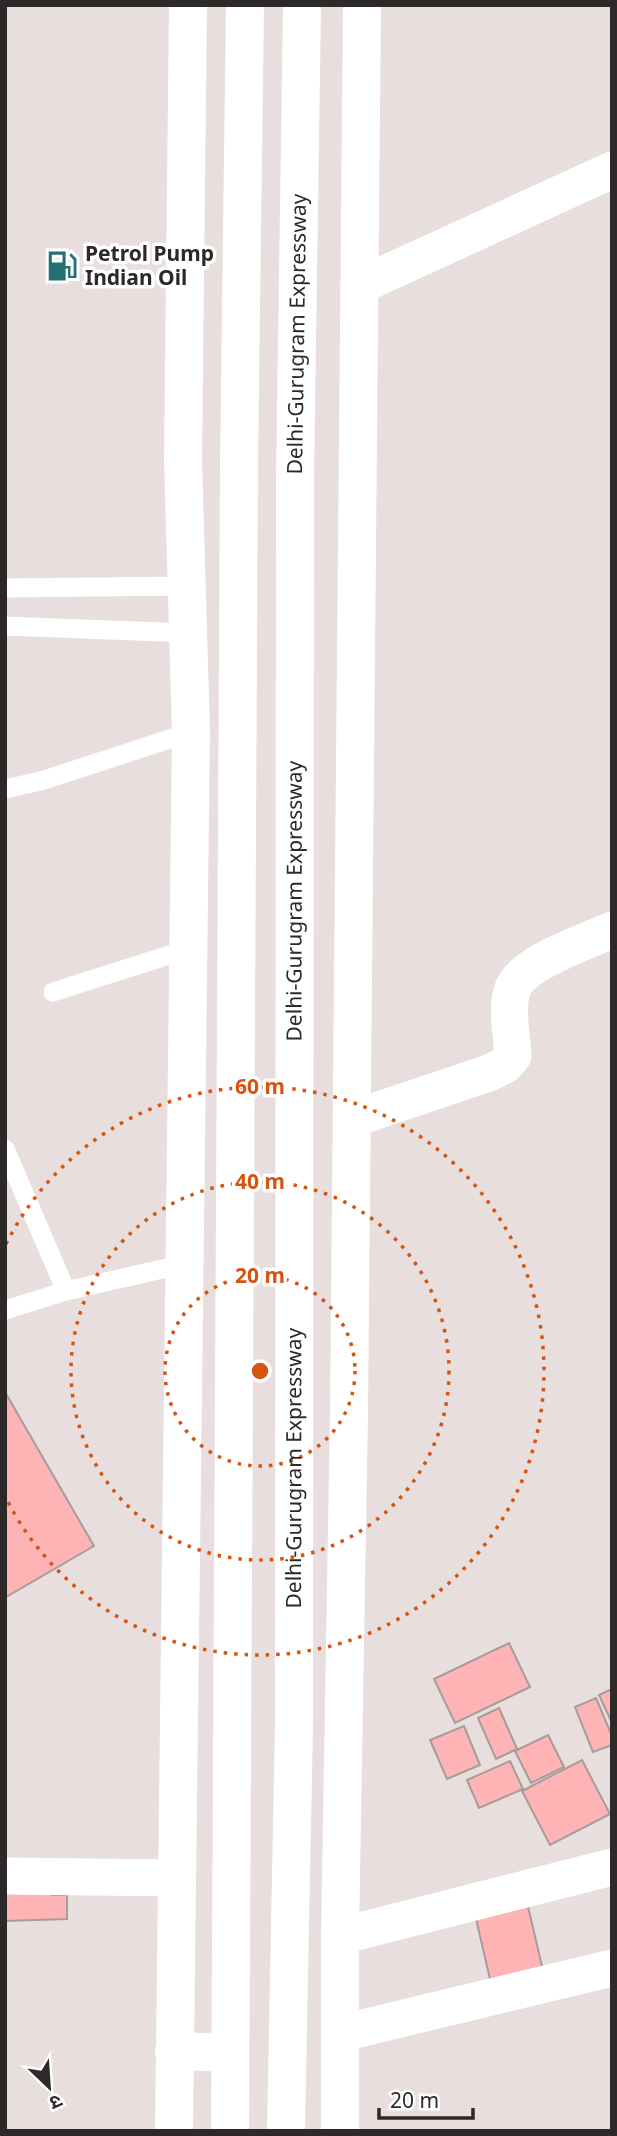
<svg xmlns="http://www.w3.org/2000/svg" width="617" height="2136" font-family="'Noto Sans','Noto Sans Devanagari',sans-serif">
  <style>
    .building { fill: #feb3b4; stroke: #a59c9c; stroke-width: 2 }
    .lines { fill: none; stroke-linecap: round; stroke-linejoin: round }
    .service { stroke: #fff; stroke-width: 19 }
    .minor { stroke: #fff; stroke-width: 37 }
    .secondary { stroke: #fff; stroke-width: 38 }
    .motorway { stroke: #fff; stroke-width: 38 }
    .ring { fill: none; stroke: #d5540f; stroke-width: 3.5; stroke-dasharray: 3.5 7 }
    .labels { text-anchor: middle; stroke-width: 7; stroke-linejoin: round; paint-order: stroke }
    .poi-label { font-size: 21px; font-weight: bold; fill: #2d2929; stroke: #fff; text-anchor: start }
    .street-label { font-size: 21px; fill: #2d2929; stroke: #fff }
    .centre { fill: #d5540f; stroke: #fff; stroke-width: 3.5 }
    .ring-label { font-size: 21px; text-anchor: middle; font-weight: bold; fill: #d5540f; stroke: #fff; stroke-width: 7; stroke-linejoin: round; paint-order: stroke }
  </style>
  <rect width="100%" height="100%" fill="#e8dede"/>
  <g class="building">
    <path d="M5,1392L94,1546L6,1597H5Z"/>
    <path d="M509,1643L530,1687L455,1723L434,1679Z"/>
    <path d="M612,1689V1723L599,1695Z"/>
    <path d="M596,1698L612,1736V1745L593,1752L575,1707Z"/>
    <path d="M499,1708L517,1749L496,1759L478,1718Z"/>
    <path d="M464,1726L480,1765L447,1779L430,1740Z"/>
    <path d="M548,1735L564,1767L531,1783L515,1751Z"/>
    <path d="M582,1760L610,1814L550,1845L522,1791Z"/>
    <path d="M510,1761L523,1789L479,1808L467,1780Z"/>
    <path d="M51,1879L52,1895H67V1919L5,1921V1881Z"/>
    <path d="M526,1898L545,1979L493,1992L474,1910Z"/>
  </g>
  <g class="lines">
    <g class="service">
      <path d="M5,588L188,586"/>
      <path d="M5,626L189,633"/>
      <path d="M5,789L41,781L191,732"/>
      <path d="M53,992L188,949"/>
      <path d="M5,1149L66,1291"/>
      <path d="M5,1310L66,1291L184,1264"/>
    </g>
    <g class="minor">
      <path d="M361,285L612,170"/>
      <path d="M352,1119L489,1073L505,1065L513,1056C512,1036 506,1010 512,991C519,963 586,942 612,930"/>
      <path d="M5,1876L177,1878"/>
      <path d="M340,1936L612,1867"/>
      <path d="M342,2033L612,1968"/>
    </g>
    <g class="secondary">
      <path d="M174,2131L191,732L183,460L188,5"/>
      <path d="M340,2131V1936L349,1412L362,5"/>
    </g>
    <g class="motorway">
      <path d="M174,2051L230,2053"/>
      <path d="M230,2131L239,463L245,5"/>
      <path id="s1" d="M286,2131L294,1723L295,479L302,5"/>
    </g>
  </g>
  <g class="ring">
    <circle cx="260" cy="1371" r="95"/>
    <circle cx="260" cy="1371" r="189"/>
    <path d="M6 1244A284 284 0 1 1 6 1498"/>
  </g>
  <defs>
    <g id="fuel-bare" transform="scale(2.415)"><path d="M-5.5-6h7V0h2V4h1.3V-2.5L3-4.5l.8-.8L6-3V5H2.5V1h-1V6h-7ZM-4.2-4.7v3.2H.2V-4.7Z" fill="#257075" stroke="#fff" stroke-width="2.5" paint-order="stroke"/></g>
  </defs>
  <g fill-rule="evenodd">
    <use href="#fuel-bare" x="62" y="266"/>
  </g>
  <g class="labels">
    <g class="poi-label">
      <text x="85" y="261">Petrol Pump<tspan x="85" dy="24">Indian Oil</tspan></text>
    </g>
    <g class="street-label">
      <text dy="7" stroke="none"><textPath href="#s1" startOffset="1797">Delhi-Gurugram Expressway</textPath></text>
      <text dy="7" stroke="none"><textPath href="#s1" startOffset="1230">Delhi-Gurugram Expressway</textPath></text>
      <text dy="7" stroke="none"><textPath href="#s1" startOffset="663">Delhi-Gurugram Expressway</textPath></text>
    </g>
  </g>
  <circle cx="260" cy="1371" r="10" class="centre"/>
  <g class="ring-label">
    <text x="260" y="1094">60 m</text>
    <text x="260" y="1189">40 m</text>
    <text x="260" y="1283">20 m</text>
  </g>
  <rect width="617" height="2136" fill="none" stroke="#2d2929" stroke-width="14"/>
  <g transform="translate(49 2087) rotate(155)" stroke="#ffffff" stroke-width="5" paint-order="stroke">
  <path d="M0-5L12 26L0 18L-12 26Z" fill="#2d2929"/>
  <text y="-10" font-size="19" font-weight="bold" text-anchor="middle" fill="#2d2929">उ</text>
  </g>
  <path d="M379 2108v10h94v-10" fill="none" stroke="#2d2929" stroke-width="3.5"/>
  <text x="390" y="2108" font-size="21" fill="#2d2929" stroke="#ffffff" stroke-width="5" paint-order="stroke">20 m</text>
</svg>
